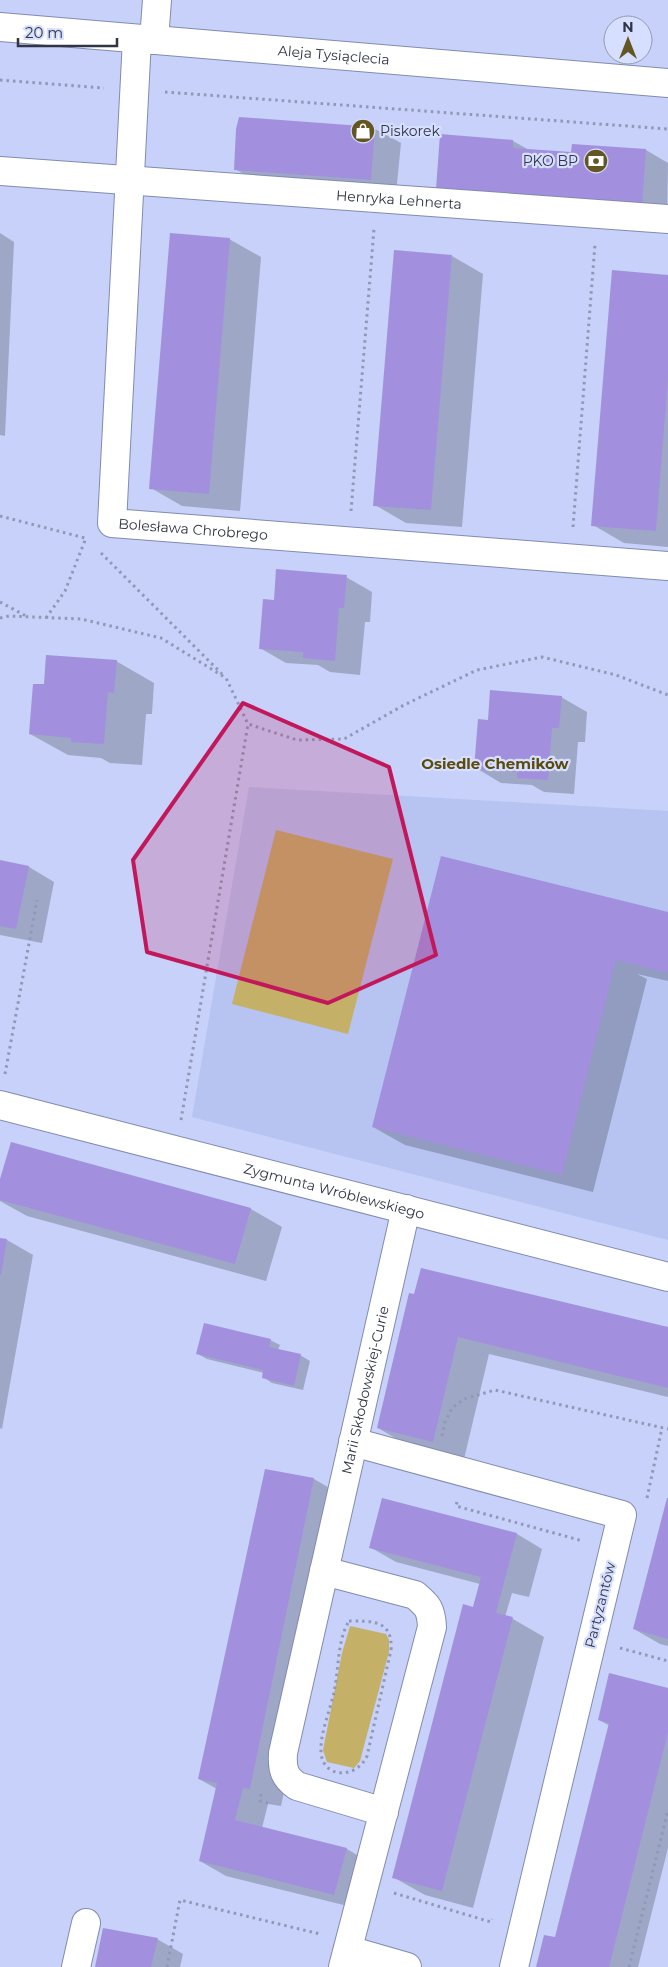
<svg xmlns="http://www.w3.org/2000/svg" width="668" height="1967" font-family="Montserrat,sans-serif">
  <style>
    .built { fill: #b7c3f0 }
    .green { fill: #c4b067 }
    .shadow { fill: #0003 }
    .building { fill: #a290de }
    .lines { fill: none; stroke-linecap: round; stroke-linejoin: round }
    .minor-casing { stroke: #828bb0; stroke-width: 30 }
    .path { stroke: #9198b7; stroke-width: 3; stroke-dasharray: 2.5 4; stroke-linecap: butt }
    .minor { stroke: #fff; stroke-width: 28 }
    .marked { fill: #c2185b; fill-opacity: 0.2; stroke: #c2185b; stroke-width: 4; stroke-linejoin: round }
    .labels { text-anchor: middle; stroke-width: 4.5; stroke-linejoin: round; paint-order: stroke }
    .street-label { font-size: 14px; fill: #313444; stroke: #d6dfff }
    .poi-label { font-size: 14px; fill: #313444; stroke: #d6dfff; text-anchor: start }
    .neighbourhood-label { font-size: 15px; font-weight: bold; fill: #5a4b0a; stroke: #d6dfff }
  </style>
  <rect width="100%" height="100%" fill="#c7d1f9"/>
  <path class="built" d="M249,787L668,811V1240L192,1117Z"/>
  <g class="green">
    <path d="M276,830L393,859L348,1034L232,1004Z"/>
    <path d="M350,1626L386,1634L389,1640V1652L360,1761L354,1768L327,1762L323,1750L342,1653Z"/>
  </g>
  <g class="shadow">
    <path d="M375,129L401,143L396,194L261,184L235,169Z"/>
    <path d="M441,136L513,141L529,150L573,153L646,150L668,163L667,219Z"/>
    <path d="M0,233L14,242L5,436L0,435Z"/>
    <path d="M229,239L261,257L240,511L182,506L151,488Z"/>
    <path d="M452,256L483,274L462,527L406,523L375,505Z"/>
    <path d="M668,276V547L624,543L593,525Z"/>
    <path d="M346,577L372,592L370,622H365L360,675L330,672L318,665L286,663L260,648L275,601Z"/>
    <path d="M116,661L154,683L152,714H146L142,765L110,763L101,758L68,755L30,734Z"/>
    <path d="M561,697L587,712L585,742H578L574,794L544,792L532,785L501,783L476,768L489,722Z"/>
    <path d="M0,862L29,867L54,882L42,943L0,935Z"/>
    <path d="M668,913V981L637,974L647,979L593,1192L405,1145L373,1127Z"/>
    <path d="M12,1144L251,1209L282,1227L266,1281L27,1216L0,1201V1184Z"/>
    <path d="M0,1239L7,1240L33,1255L2,1429L0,1428Z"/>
    <path d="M415,1295L668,1328V1397L489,1354L464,1459L409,1446L378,1428Z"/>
    <path d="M270,1340L280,1345L278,1350L300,1355L310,1361L303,1390L272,1383L263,1377L264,1373L207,1359L198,1354Z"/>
    <path d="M266,1470L314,1479L345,1497L281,1806L268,1804L262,1828L347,1849L372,1864L360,1909L226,1876L200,1861L217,1789L199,1779Z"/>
    <path d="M668,1500V1646L660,1644L634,1629Z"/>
    <path d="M517,1534L542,1549L529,1597L512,1593L505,1617L513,1619L544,1637L473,1908L425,1895L393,1877L480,1584L396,1562L370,1547Z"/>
    <path d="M668,1690V1848L638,1967H538L556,1939L610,1726L599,1720Z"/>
    <path d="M157,1939L183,1954L180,1967H96Z"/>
  </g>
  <g class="building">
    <path d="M239,117L375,127L371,180L234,170L236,129Z"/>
    <path d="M440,134L513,140V148L571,152L572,144L646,149L642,205L436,189Z"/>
    <path d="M170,233L230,238L209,494L149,489Z"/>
    <path d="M394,250L452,255L431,510L373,506Z"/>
    <path d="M612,270L668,275V378L656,531L591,526Z"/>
    <path d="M276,569L347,575L344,608H339L335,661L303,658V652L259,649L263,599L274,600Z"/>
    <path d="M46,655L117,660L114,693L108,692L104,744L71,742V738L29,734L33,684H44Z"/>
    <path d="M490,690L562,696L559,728H552L548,780L517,778V772L474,769L478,719L488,720Z"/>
    <path d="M441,856L668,912V973L616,960L562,1175L372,1127Z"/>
    <path d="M0,860L29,866L16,929L0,926Z"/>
    <path d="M11,1142L251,1208L235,1264L0,1200V1179Z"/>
    <path d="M0,1238L7,1239L1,1275H0Z"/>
    <path d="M421,1268L668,1327V1388L458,1337L433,1442L377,1428L409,1293L414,1294Z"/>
    <path d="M204,1323L271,1339L269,1347L301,1354L294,1386L262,1378L263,1370L196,1354Z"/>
    <path d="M265,1469L314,1478L250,1789L243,1788L235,1820L347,1848L334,1895L199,1861L217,1783L198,1779Z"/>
    <path d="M382,1498L517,1533L496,1613L513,1617L442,1891L392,1878L463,1604L473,1607L481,1577L369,1548Z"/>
    <path d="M667,1498H668V1639L633,1629Z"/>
    <path d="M609,1673L668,1688V1732L609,1967H536L544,1935L555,1937L609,1723L598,1720Z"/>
    <path d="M103,1928L158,1938L151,1967H95Z"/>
  </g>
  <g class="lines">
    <g class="minor-casing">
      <g id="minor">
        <path id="s1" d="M0,27L668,83"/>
        <path id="s2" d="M137,39L112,523L668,566"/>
        <path d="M154,40L157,0"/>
        <path id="s3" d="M0,171L668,219"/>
        <path id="s4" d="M0,1105L668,1277"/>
        <path d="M353,1442L622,1515L514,1967"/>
        <path d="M324,1571L415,1595C428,1606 431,1609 432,1627L343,1967"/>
        <path id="s5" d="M384,1812L297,1786C284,1777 282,1769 283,1753L406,1209"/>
        <path d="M348,1950L407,1967"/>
        <path d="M76,1967L86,1923"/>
      </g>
    </g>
    <g class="path">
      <path d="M0,80L104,88"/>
      <path d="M165,92L668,129"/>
      <path d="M351,511L374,229"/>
      <path d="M0,516L85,538"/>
      <path d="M573,527L595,244"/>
      <path d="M101,553L222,674"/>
      <path d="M0,602L26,616"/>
      <path d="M0,618L9,616L81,619L161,638L226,678L248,724L297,740L344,739L404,705L477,670L542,657L616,675L668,695"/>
      <path d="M46,618L65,591L86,538"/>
      <path d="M5,1074L37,900"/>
      <path d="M181,1120L248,724"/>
      <path d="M442,1436L445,1422L452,1408L464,1399L495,1390L668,1429"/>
      <path d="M647,1498L662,1428"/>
      <path d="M457,1502L456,1506L583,1541"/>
      <path d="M349,1621C372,1621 393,1620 391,1650L367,1756C356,1780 322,1778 321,1752C320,1733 330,1711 334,1692C339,1669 337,1641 349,1621Z"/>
      <path d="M620,1648L668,1661"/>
      <path d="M261,1794L260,1801L268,1803"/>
      <path d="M394,1893L491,1922L492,1919"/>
      <path d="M167,1967L180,1900L320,1934"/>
      <path d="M629,1967L668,1810"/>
    </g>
    <use href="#minor" class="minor"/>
  </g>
  <path class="marked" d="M243,703L389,767L436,955L328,1003L147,952L133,860Z"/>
  <defs>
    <g id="shop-disc" transform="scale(1.25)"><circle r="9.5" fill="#645623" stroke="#d6dfff"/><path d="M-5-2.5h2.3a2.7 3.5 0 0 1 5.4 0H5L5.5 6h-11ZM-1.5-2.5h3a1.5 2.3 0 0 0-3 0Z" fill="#fff"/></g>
    <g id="bank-disc" transform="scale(1.25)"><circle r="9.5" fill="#645623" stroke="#d6dfff"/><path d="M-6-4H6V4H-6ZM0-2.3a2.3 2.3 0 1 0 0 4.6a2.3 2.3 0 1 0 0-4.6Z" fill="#fff"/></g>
  </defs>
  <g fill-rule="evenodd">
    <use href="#shop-disc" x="363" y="131"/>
    <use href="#bank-disc" x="596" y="161"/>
  </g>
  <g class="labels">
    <g class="street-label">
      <text dy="5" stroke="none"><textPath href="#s1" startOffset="335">Aleja Tysiąclecia</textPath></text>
      <text dy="5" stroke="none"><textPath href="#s3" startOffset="400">Henryka Lehnerta</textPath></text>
      <text dy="5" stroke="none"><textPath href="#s2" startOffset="566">Bolesława Chrobrego</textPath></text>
      <text dy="5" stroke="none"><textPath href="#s4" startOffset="345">Zygmunta Wróblewskiego</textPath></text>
      <text dy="5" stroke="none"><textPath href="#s5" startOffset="501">Marii Skłodowskiej-Curie</textPath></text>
      <text transform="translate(600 1605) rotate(-76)" y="5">Partyzantów</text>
    </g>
    <g class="poi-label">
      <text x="380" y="136">Piskorek</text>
      <text x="578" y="166" text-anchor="end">PKO BP</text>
    </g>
    <g class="neighbourhood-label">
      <text x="495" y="769">Osiedle Chemików</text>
    </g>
  </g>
  <g transform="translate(628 40)"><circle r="24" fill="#d6dfff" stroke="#949bb4"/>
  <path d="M0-4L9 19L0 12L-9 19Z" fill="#645623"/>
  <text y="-8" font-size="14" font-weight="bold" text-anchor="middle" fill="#313444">N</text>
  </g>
  <path d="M18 38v8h99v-8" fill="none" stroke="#313444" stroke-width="2.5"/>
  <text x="25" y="38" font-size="15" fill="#313444" stroke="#d6dfff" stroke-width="4" paint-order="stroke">20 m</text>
</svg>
